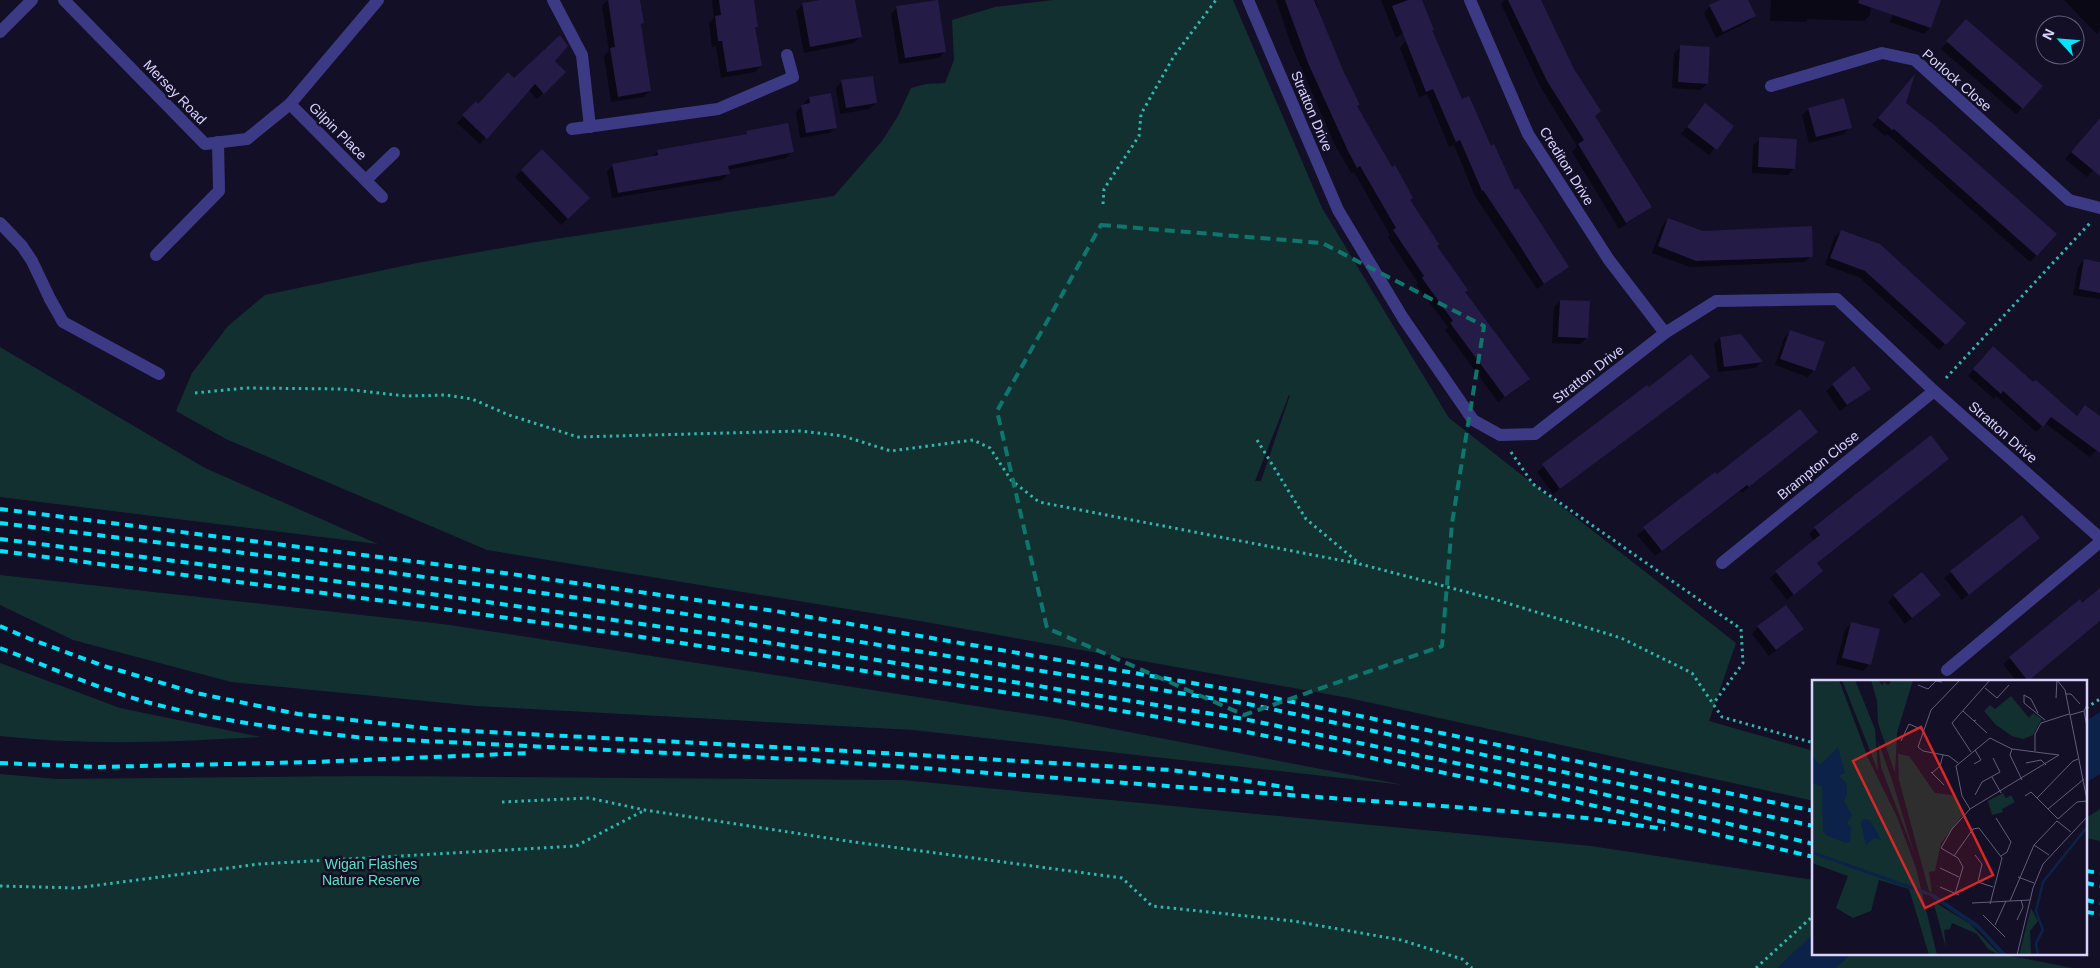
<svg xmlns="http://www.w3.org/2000/svg" width="2100" height="968" font-family="Arial,sans-serif">
  <style>
    .green { fill: #12302f; fill-rule: evenodd }
    .water { fill: #0c2248 }
    .shadow { fill: #0007 }
    .building { fill: #241b47 }
    .lines { fill: none; stroke-linecap: round; stroke-linejoin: round }
    .path { stroke: #2fb8b0; stroke-width: 3; stroke-dasharray: 2.5 4; stroke-linecap: butt }
    .lane { stroke: #3d3a85; stroke-width: 12 }
    .street { stroke: #3d3a85; stroke-width: 12 }
    .rail { stroke: #00e5ff; stroke-width: 4; stroke-dasharray: 8 6; stroke-linecap: butt }
    .marked { fill: none; stroke: #0f766e; stroke-width: 4; stroke-dasharray: 10 6; stroke-linejoin: round }
    .labels { text-anchor: middle; stroke-width: 5; stroke-linejoin: round; paint-order: stroke }
    .street-label { font-size: 14px; fill: #d9d4ff; stroke: #130f26 }
    .park-label { font-size: 14px; fill: #5fe0c0; stroke: #130f26 }
    .inset-river { fill: none; stroke: #0c2248; stroke-width: 2.5 }
    .inset-road { fill: none; stroke: #625e7d; stroke-width: 1 }
    .view { fill: #d62828; fill-opacity: 0.15; stroke: #d62828; stroke-width: 2.5 }
    .inset-edge { fill: none; stroke: #d9d4ff; stroke-width: 2.5 }
  </style>
  <rect width="100%" height="100%" fill="#130f26"/>
  <g class="green">
    <path d="M1053,0H1233L1322,208L1449,418L1736,643L1709,721L1814,751V801L1349,698L920,621L487,550L226,439L176,411L192,373L228,326L265,295L417,263L530,243L834,196L882,141L898,116L911,88L926,84L945,83L954,60L952,20L995,7ZM1290,395L1261,481H1255L1289,395Z"/>
    <path d="M0,347L205,468L378,544L0,497Z"/>
    <path d="M0,575L443,624L1061,719L1404,785L913,730L476,706L231,682L73,640L0,605Z"/>
    <path d="M0,663L120,708L261,737C174,742 87,746 0,736Z"/>
    <path d="M0,774L57,779L368,776L902,780L1591,846L1814,880V954H2001L2073,968H0Z"/>
    <path d="M2100,809V841L2086,838V818Z"/>
  </g>
  <g class="water">
    <path d="M2100,712V774L2086,783V721Z"/>
    <path d="M1814,933V954H1851L1836,968H1777Z"/>
  </g>
  <g class="shadow">
    <path d="M608,0H639L643,23L640,26L650,91L643,97L611,102L604,56L609,51L602,6Z"/>
    <path d="M712,0H752L756,26L754,28L761,66L755,72L721,78L716,46L712,47L709,23L714,18Z"/>
    <path d="M827,0H854L861,36L854,43L804,53L796,11L802,5Z"/>
    <path d="M1276,0H1315L1318,7L1316,8L1359,105L1356,107L1435,246L1522,385L1498,402L1445,330L1448,327L1416,285L1418,283L1388,237L1390,235L1354,172L1351,173L1334,143L1290,42Z"/>
    <path d="M1381,0H1421L1420,21L1396,38Z"/>
    <path d="M1504,0H1540L1573,69L1600,111L1594,117L1650,207L1619,229L1572,152L1577,146L1541,88L1501,4Z"/>
    <path d="M1723,0H1747L1755,15L1748,22L1716,38L1704,13L1710,6Z"/>
    <path d="M1771,0H1871L1870,15L1864,21L1808,19L1806,22L1770,21Z"/>
    <path d="M1898,0H1939L1930,28L1924,34L1890,22Z"/>
    <path d="M2064,0H2100V30L2097,34Z"/>
    <path d="M897,8L945,51L939,58L899,64L891,14Z"/>
    <path d="M1960,27L2022,108L2016,114L1941,49Z"/>
    <path d="M1406,41L1461,100L1514,192L1567,267L1537,289L1475,196L1454,145L1449,147L1427,94L1419,97L1400,48Z"/>
    <path d="M1681,47L1707,84L1700,90L1672,88L1674,53Z"/>
    <path d="M554,61L565,72L537,99L528,89L480,144L457,123L476,103L478,105L514,79Z"/>
    <path d="M842,81L876,103L869,109L840,114L836,88Z"/>
    <path d="M1909,82L1905,103L2055,234L2030,262L1887,134L1885,136L1872,125Z"/>
    <path d="M809,98L836,127L829,133L800,138L796,112Z"/>
    <path d="M1809,109L1850,127L1844,134L1809,143L1802,115Z"/>
    <path d="M1699,111L1733,126L1709,155L1681,134Z"/>
    <path d="M2100,118V162L2087,177L2065,159Z"/>
    <path d="M747,133L792,151L786,158L728,170V174L722,180L612,198L607,172L613,165L651,158L658,151L743,136Z"/>
    <path d="M1760,139L1794,168L1788,175L1752,173L1753,145Z"/>
    <path d="M542,150L588,198L561,225L515,177Z"/>
    <path d="M1668,219L1703,232L1811,256L1805,262L1690,267L1652,253L1662,226Z"/>
    <path d="M1841,231L1945,344L1939,350L1859,277L1825,265L1834,238Z"/>
    <path d="M2084,260L2100,263V299L2073,295L2078,267Z"/>
    <path d="M1560,301L1587,338L1580,344L1552,343L1554,307Z"/>
    <path d="M1790,332L1814,370L1808,377L1775,365L1784,338Z"/>
    <path d="M1720,338L1761,362L1755,368L1718,372L1714,344Z"/>
    <path d="M1987,354L2033,384L2076,417L2085,406L2100,417V445L2097,450L2090,457L2045,423L2036,432L1996,396L1994,399L1968,376Z"/>
    <path d="M1708,377L1553,494L1537,472L1647,387L1649,389Z"/>
    <path d="M1833,385L1869,389L1840,411L1826,391Z"/>
    <path d="M1816,432L1742,493L1740,491L1655,556L1637,535L1715,474L1716,476Z"/>
    <path d="M1930,437L1816,564L1821,571L1787,600L1770,578L1814,541L1809,534L1815,528Z"/>
    <path d="M2021,517L2038,538L1962,600L1944,578Z"/>
    <path d="M2100,590V621L2026,682H2017L2003,664L2079,601L2082,604Z"/>
    <path d="M1939,595L1905,624L1888,602L1894,596Z"/>
    <path d="M1851,623L1869,665L1863,671L1836,664L1845,630Z"/>
    <path d="M1758,627L1803,629L1769,656L1752,634Z"/>
  </g>
  <g class="building">
    <path d="M608,0H640L644,23L641,24L651,91L618,97L610,48L615,47Z"/>
    <path d="M719,0H754L758,27H755L762,66L727,72L722,41H718L715,16L721,15Z"/>
    <path d="M820,0H855L862,37L810,47L802,3Z"/>
    <path d="M938,0L946,52L905,58L896,6Z"/>
    <path d="M1285,0H1314L1344,72L1360,105L1357,106L1392,167L1395,165L1404,181L1413,198L1410,200L1439,244L1437,246L1468,290L1465,292L1530,379L1505,397L1450,323L1453,321L1422,278L1424,276L1393,230L1396,228L1360,166L1357,168L1348,151L1308,63Z"/>
    <path d="M1408,0H1422L1434,30H1432L1462,99L1469,96L1491,146L1494,144L1515,190L1518,188L1569,267L1544,284L1513,235L1483,190L1482,191L1460,140L1456,142L1433,89L1426,92L1392,6Z"/>
    <path d="M1508,0H1541L1574,69L1601,111L1595,116L1652,207L1626,223L1578,144L1584,140L1547,81Z"/>
    <path d="M1720,0H1748L1756,16L1723,32L1709,5Z"/>
    <path d="M1859,0H1941L1931,28L1858,3Z"/>
    <path d="M1966,19L2043,86L2023,109L1946,41Z"/>
    <path d="M560,35L568,46L555,61L566,72L544,94L535,84L487,139L462,115L476,101L478,104L508,72L514,78Z"/>
    <path d="M1680,45L1710,47L1708,84L1678,82Z"/>
    <path d="M1915,74L1906,103L1933,124L2057,234L2037,256L1894,129L1892,130L1878,118Z"/>
    <path d="M873,76L877,103L846,108L841,80Z"/>
    <path d="M831,93L837,128L806,133L801,105L810,103L809,97Z"/>
    <path d="M1844,98L1852,128L1816,137L1808,108Z"/>
    <path d="M1705,103L1734,126L1717,150L1687,127Z"/>
    <path d="M2100,118V176L2071,152Z"/>
    <path d="M788,123L794,152L728,166L730,174L618,193L612,164L658,155L657,150L747,134L746,131Z"/>
    <path d="M1759,137L1797,139L1795,169L1758,167Z"/>
    <path d="M542,149L590,198L568,219L521,170Z"/>
    <path d="M1668,218L1703,231L1812,226L1813,257L1696,261L1658,246Z"/>
    <path d="M1841,230L1880,244L1966,323L1946,345L1865,271L1830,258Z"/>
    <path d="M2084,259L2100,262V293L2079,289Z"/>
    <path d="M1560,300L1590,301L1588,338L1558,337Z"/>
    <path d="M1790,330L1825,342L1815,371L1780,359Z"/>
    <path d="M1741,334L1763,362L1724,367L1720,337Z"/>
    <path d="M1993,346L2033,382L2036,380L2077,416L2085,405L2100,416V453L2051,417L2043,427L2003,391L2001,394L1973,369Z"/>
    <path d="M1691,354L1710,377L1560,489L1542,464L1647,385L1649,387Z"/>
    <path d="M1854,366L1871,389L1847,405L1832,384Z"/>
    <path d="M1800,409L1818,432L1749,487L1747,485L1662,551L1643,527L1715,472L1717,474Z"/>
    <path d="M1931,435L1949,459L1817,563L1823,571L1794,595L1775,571L1820,535L1814,527Z"/>
    <path d="M2022,515L2040,538L1969,595L1950,571Z"/>
    <path d="M1922,572L1941,595L1912,618L1893,595Z"/>
    <path d="M2100,588V621L2028,681L2009,657L2080,599L2082,603Z"/>
    <path d="M1786,605L1804,629L1776,650L1757,626Z"/>
    <path d="M1851,622L1880,629L1871,665L1842,658Z"/>
  </g>
  <g class="lines">
    <g class="path">
      <path d="M1103,204L1104,189L1139,136L1141,114L1174,56L1216,0"/>
      <path d="M1946,378L2090,223"/>
      <path d="M195,393L246,388L343,389L406,396L446,395L472,399L509,415L578,437L800,431L843,436L891,451L973,440L990,448L1011,480L1039,502L1360,564"/>
      <path d="M1257,440L1306,519L1360,564L1497,600L1621,638L1692,673L1722,717L1814,743"/>
      <path d="M1511,452L1533,484L1741,629L1743,663L1713,704"/>
      <path d="M2086,708L2100,699"/>
      <path d="M502,802L589,798L645,810L847,841L1122,878L1152,906L1293,921L1401,940L1462,959L1472,968"/>
      <path d="M0,886L76,888L259,864L576,846L645,810"/>
      <path d="M1756,968L1814,915"/>
    </g>
    <g class="lane">
      <path d="M156,255L219,191L218,142"/>
      <path d="M50,299L63,322L159,374"/>
    </g>
    <g class="street">
      <path d="M64,0L205,144L247,139L290,104L378,0"/>
      <path d="M553,0L582,55L590,127"/>
      <path d="M1248,0L1338,210L1403,318L1473,420L1500,435L1535,434L1665,333L1716,301L1837,299L1934,391L2100,538"/>
      <path d="M1470,0L1528,134L1609,260L1665,333"/>
      <path d="M0,32L32,0"/>
      <path d="M1771,86L1882,53L1915,60L2069,200L2100,208"/>
      <path d="M290,104L382,197"/>
      <path d="M572,129L718,109L793,77L787,55"/>
      <path d="M366,180L394,153"/>
      <path d="M0,223L22,246L32,261L50,299"/>
      <path d="M1722,563L1934,391"/>
      <path d="M1947,670L2100,542"/>
    </g>
    <g class="rail">
      <path d="M0,509L497,572L775,611L1250,693L1814,811"/>
      <path d="M0,523L276,557L623,604L1248,704L1814,826"/>
      <path d="M0,539L389,588L740,638L1244,719L1590,791L1814,844"/>
      <path d="M0,551L415,605L622,634L1055,700L1242,731L1522,789L1814,857"/>
      <path d="M0,626L25,637L101,665L196,693L298,714L433,729L849,751L1171,770L1229,778L1296,789"/>
      <path d="M0,648C47,666 94,687 143,701C215,721 291,730 365,738L811,760L1468,808L1586,818L1665,829"/>
      <path d="M0,763L99,767L314,762L529,753"/>
      <path d="M2086,871L2100,873"/>
      <path d="M2086,883L2100,886"/>
      <path d="M2086,900L2100,903"/>
      <path d="M2086,912L2100,914"/>
    </g>
  </g>
  <path class="marked" d="M1101,225L1322,243L1484,326L1452,523L1442,646L1244,715L1047,628L997,411Z"/>
  <g class="labels">
    <g class="street-label">
      <text transform="translate(1957 80) rotate(41)" y="5">Porlock Close</text>
      <text transform="translate(175 92) rotate(46)" y="5">Mersey Road</text>
      <text transform="translate(1312 111) rotate(67)" y="5">Stratton Drive</text>
      <text transform="translate(338 131) rotate(45)" y="5">Gilpin Place</text>
      <text transform="translate(1567 166) rotate(58)" y="5">Crediton Drive</text>
      <text transform="translate(1588 374) rotate(-38)" y="5">Stratton Drive</text>
      <text transform="translate(2003 432) rotate(41)" y="5">Stratton Drive</text>
      <text transform="translate(1818 465) rotate(-39)" y="5">Brampton Close</text>
    </g>
    <g class="park-label">
      <text x="371" y="869">Wigan Flashes<tspan x="371" dy="16">Nature Reserve</tspan></text>
    </g>
  </g>
  <g transform="translate(1812 680)">
    <rect width="275" height="275" fill="#130f26"/>
    <path d="M0,0H27L56,78L85,137L104,188L125,275H117L97,209L67,200L59,231L41,238L24,228L36,196L0,183ZM30,0H43L63,49L66,91ZM59,0H66L70,5L72,2L76,5L80,0H101L85,53L83,93L66,43L65,21ZM199,16L217,38L221,33L230,39L221,55L211,59L200,56L184,45L172,31L178,25L183,29ZM66,61L80,100L102,173L69,87ZM86,74L97,76L123,113L140,115L152,133L129,163L123,191L117,192L120,212L117,211L87,100ZM191,113L194,118L199,115L203,122L190,129L191,132L180,135L176,121ZM121,221L158,244L188,275L176,269L165,254L140,243L138,249L132,250L134,268ZM219,228L226,241L218,251L219,274L207,275Z" fill="#12302f"/>
    <path d="M26,67L33,93L27,96L34,102L35,113L32,121L40,135L35,144L39,147L38,162L34,163L14,155L11,151L10,106L0,103L1,77L8,85ZM51,139L58,140L69,160L62,158L54,165L49,144ZM0,171L122,214L166,244L195,275H189L168,251L118,216L0,174Z" fill="#0c2248"/>
    <path class="inset-river" d="M226,275L224,263L231,250L224,231L231,202L275,147"/>
    <path class="inset-road" d="M245,0L253,10L275,120M106,5L116,9L124,1L130,2M173,8L185,18L197,5M254,14H259L268,24M244,18L245,0M151,31L162,41L164,40M272,31L275,47M226,33L219,19L212,15V23L233,40M258,35L272,31L275,25M162,41L175,53M89,61L97,44L111,50M200,69L198,75L210,100M223,71V54L229,43L257,34M159,72L140,43L178,0M146,83L137,76L111,71L106,67L119,30L148,0M214,83L229,80L234,85M162,84L169,80L163,70M119,92L132,105M120,93L128,86L131,75M180,97L189,113M163,115L170,102L188,92L181,78M213,116L219,112L246,139L265,122L275,121M225,118L261,81L266,79M236,129L272,99M184,138L199,162L195,172L189,176M222,165L237,175M163,175L170,184L166,202L181,207M142,176L161,149L167,148L190,178L178,224M128,188L147,197M206,197L222,203M128,207L147,215M143,214L151,187L146,178L129,168L140,149L158,129L247,75L200,69L178,58L144,86L150,116L158,129M198,221L222,165L245,141L259,152M160,223L218,220M171,235L193,257M205,240L211,227L209,220M183,245L194,221M205,275L221,208L231,184L275,137"/>
    <path class="view" d="M109,47L181,195L113,228L41,81Z"/>
    <rect width="275" height="275" class="inset-edge"/>
  </g>
  <g transform="translate(2060 40) rotate(296)"><circle r="24" fill="#130f26" stroke="#625e7d"/>
  <path d="M0-4L9 19L0 12L-9 19Z" fill="#00e5ff"/>
  <text y="-8" font-size="14" font-weight="bold" text-anchor="middle" fill="#d9d4ff">N</text>
  </g>
</svg>
